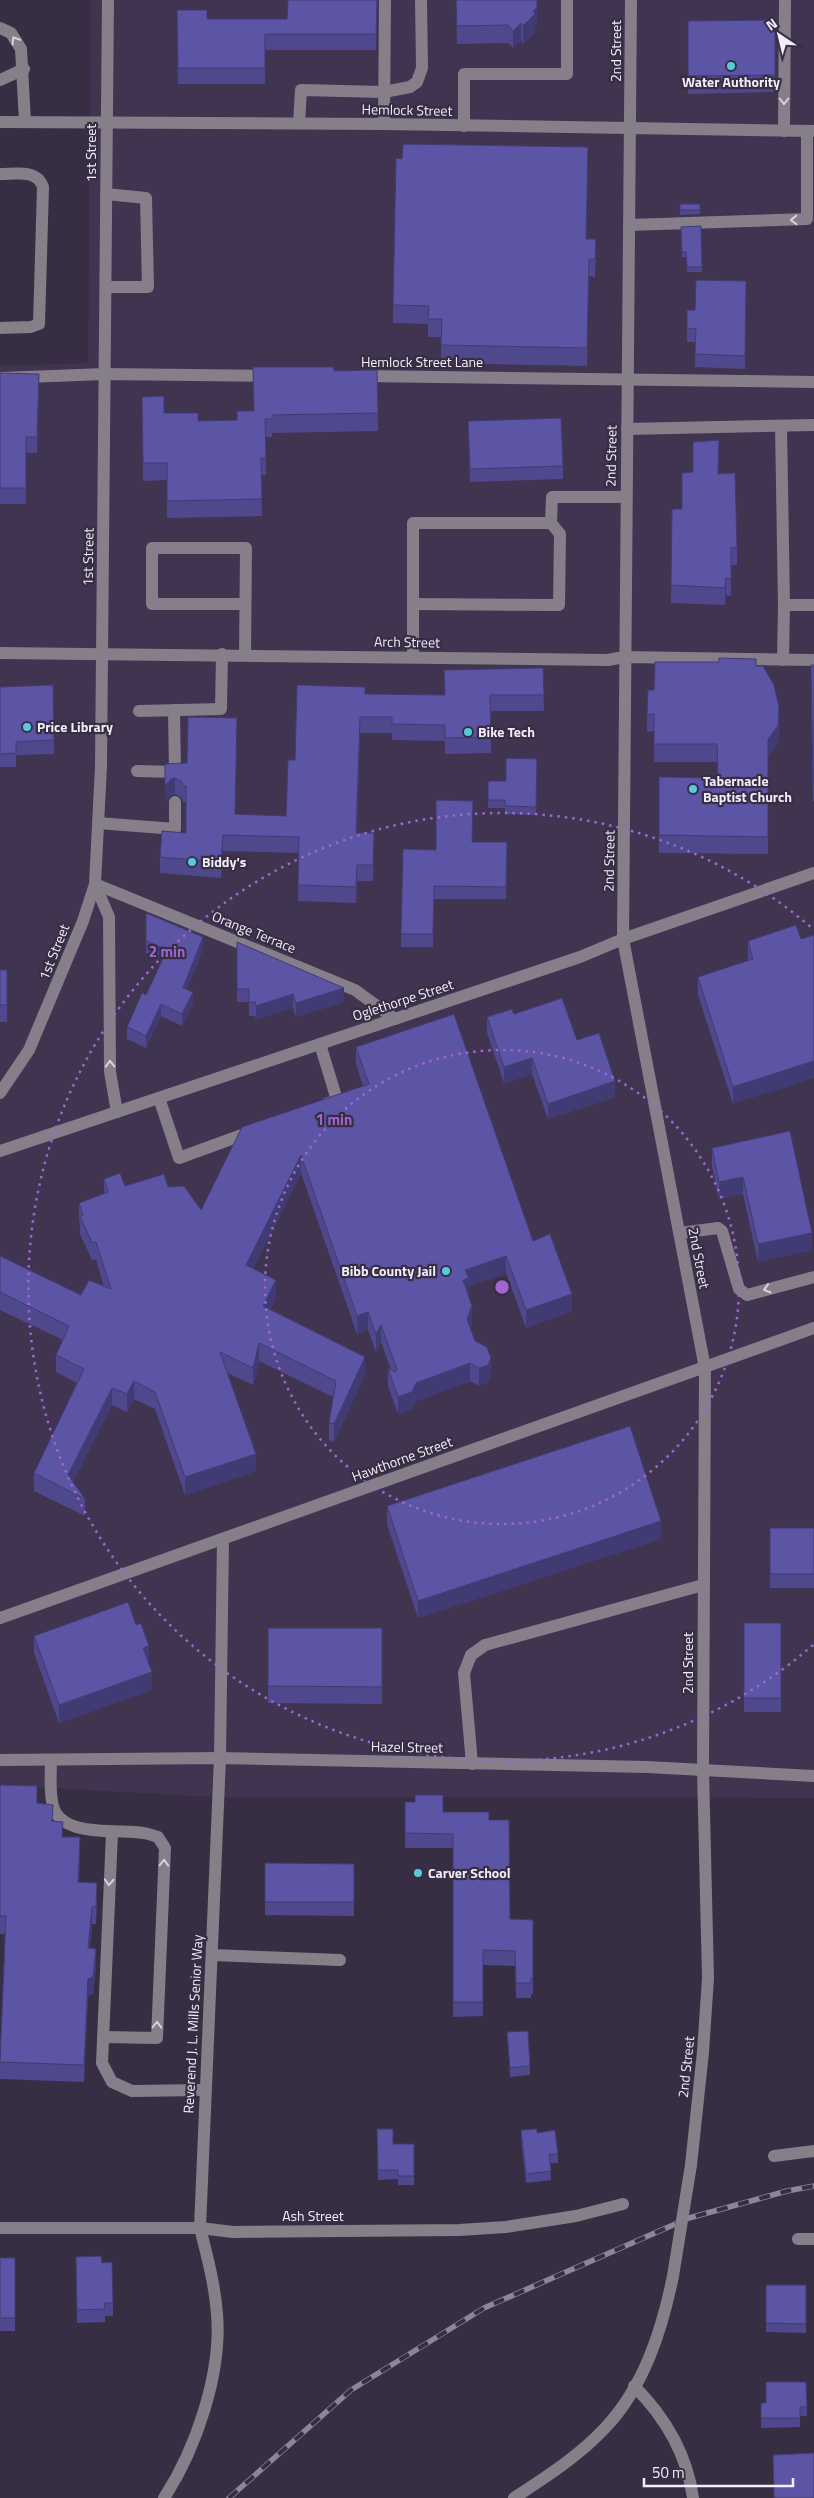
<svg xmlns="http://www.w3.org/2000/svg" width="814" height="2498" font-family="'Titillium Web',sans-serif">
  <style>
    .built { fill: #403450 }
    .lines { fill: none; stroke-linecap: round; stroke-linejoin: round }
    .minor { stroke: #867e88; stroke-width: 12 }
    .rail-casing { stroke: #8d8698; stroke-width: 5.5 }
    .rail { stroke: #372e43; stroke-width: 4; stroke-dasharray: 11; stroke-linecap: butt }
    .minor-bridge { stroke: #867e88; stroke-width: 12 }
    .wall { fill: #4f488d }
    .shaded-wall { fill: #403b73 }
    .building { fill: #5c54a4; stroke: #403b73 }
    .oneway { stroke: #d8d1de }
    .ring { fill: none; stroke: #9f66d1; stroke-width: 2.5; stroke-dasharray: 2.5 5 }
    .poi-dot { fill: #56c9e1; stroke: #372e43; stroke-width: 2 }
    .labels { text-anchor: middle; stroke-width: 4.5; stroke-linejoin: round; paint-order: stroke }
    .street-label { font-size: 14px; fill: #f3edfb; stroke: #372e43 }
    .poi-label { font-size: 14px; font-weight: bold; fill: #f3edfb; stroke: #372e43; text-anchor: start }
    .centre { fill: #9f66d1; stroke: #372e43; stroke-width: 2.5 }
    .ring-label { font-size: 15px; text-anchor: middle; font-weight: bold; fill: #9f66d1; stroke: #372e43; stroke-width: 4.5; stroke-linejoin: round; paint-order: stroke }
  </style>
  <rect width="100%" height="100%" fill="#372e43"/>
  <path class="built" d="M91,0H814V1798L212,1797L0,1785V366L88,363Z"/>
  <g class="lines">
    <g class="minor">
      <path d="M631,0L623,939L705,1368L703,1770L708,1978L703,2052L691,2165"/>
      <path d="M0,28L11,33L21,49L25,122"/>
      <path d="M0,80L24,69"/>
      <path d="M0,122L384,124L814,131"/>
      <path d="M299,123L301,90L384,92L410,87L417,82L422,68L421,0"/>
      <path d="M384,124L385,0"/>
      <path d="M464,126V74H567V0"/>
      <path d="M784,131L785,0"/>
      <path d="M0,174C16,174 37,169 43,187L39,324L31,327L0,328"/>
      <path d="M629,225L807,219V131"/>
      <path d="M106,287H148L146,198L106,194"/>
      <path d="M362,376L814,382"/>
      <path d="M0,378L105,374L269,376"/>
      <path d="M781,426L784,605"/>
      <path d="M627,429L814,425"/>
      <path d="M245,604H152V548H246L245,655"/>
      <path d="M413,604L559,605L560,534L551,523"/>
      <path d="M0,653L608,660L624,657L814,660"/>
      <path d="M413,657V523H551L552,497H626"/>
      <path d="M783,660L784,605H814"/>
      <path d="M139,711L221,709L222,654"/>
      <path d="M137,771L175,772L174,710"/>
      <path d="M98,823L175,829V802"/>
      <path d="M95,884L355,990L395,1019"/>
      <path d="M95,884L109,917L110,1072L117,1112"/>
      <path d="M320,1044L337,1100L326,1104"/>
      <path d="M0,1093L29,1050L83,921L95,884L101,766L108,0"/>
      <path d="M159,1098L179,1158L253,1131"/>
      <path d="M0,1151L580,957L623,939L814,873"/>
      <path d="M680,1233L718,1228L722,1231L739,1289L747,1295L814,1277"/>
      <path d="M0,1618L814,1328"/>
      <path d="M0,1760L220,1758L647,1767L814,1776"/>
      <path d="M51,1760C51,1775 49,1791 53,1806C61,1838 119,1829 143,1833C148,1833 153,1836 158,1837L165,1848L157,2038L103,2037"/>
      <path d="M472,1764L464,1673L471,1655L485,1645L703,1585"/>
      <path d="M112,1833L102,2063L112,2082L132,2091L204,2090"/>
      <path d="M212,1955L340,1960"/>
      <path d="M774,2156L814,2151"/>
      <path d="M0,2228H200L233,2232L459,2230L506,2227L576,2216L623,2204"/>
      <path d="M798,2239H814"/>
      <path d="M634,2386C665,2417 687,2454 693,2498"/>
      <path d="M164,2498C196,2449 222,2373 217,2314C215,2285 207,2256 200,2228L220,1758L223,1539"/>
      <path d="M514,2498C546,2477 579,2456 605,2428C644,2387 662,2330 673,2276"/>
    </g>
    <g class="rail-casing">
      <path id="rail" d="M229,2498L351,2390L484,2308L689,2218L787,2191L814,2186"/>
    </g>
    <use href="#rail" class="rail"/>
    <path class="minor-bridge" d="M673,2276L691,2165"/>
  </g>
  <g class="wall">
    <path d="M377,0L376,50H265V84H178L177,10L207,19H287Z"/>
    <path d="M456,0H537V25L535,26V32L523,44L521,40L513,48L508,43L457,44Z"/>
    <path d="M775,20V92L688,94V21Z"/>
    <path d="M588,165L586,239L596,257L595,277L589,276L587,366L441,363V337H428V324L393,323V305Z"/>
    <path d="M680,204H700V214L680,215Z"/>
    <path d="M701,226L702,272H687L686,257H682L681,227Z"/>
    <path d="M746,281L745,369L695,367V342H687V310H695Z"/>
    <path d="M334,371L378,413V431L272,433V437H265L266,475H261L262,516L167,518V480L143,481L142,397L164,413L198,421L237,420Z"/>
    <path d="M0,373L39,390L37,453H26V504H0Z"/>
    <path d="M468,421L563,466V479L470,482Z"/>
    <path d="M719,474L737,547V565H731V596L726,595L725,605L671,603L672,509H682Z"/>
    <path d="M814,665V801H813L811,682Z"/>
    <path d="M756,666L779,725L778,743L768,757V854L659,853V777L717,778V762H654V731L647,732V715L654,690Z"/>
    <path d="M543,668L544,711H491V753L445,754V741L392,740V733H360L357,833L374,849L373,881H357L356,903L298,901L299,853L223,851L221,878L160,873V857L186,833V802H183L182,798L175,794L171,795L165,802V764L187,763L235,814L286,816L295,760L365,694L444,695Z"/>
    <path d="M0,687L54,740V754L16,755V767H0Z"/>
    <path d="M537,759L536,815L505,814V808H488V781H506Z"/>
    <path d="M472,842H507L506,899H434L433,947H401L403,849L436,850Z"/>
    <path d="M146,913L203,948L187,989L193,1003L182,1026L161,1016L146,1048L127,1039V1027L146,995L162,959L146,953Z"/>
    <path d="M801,939L733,1104L698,995V977L748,961V941Z"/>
    <path d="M237,942L344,1002L296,1017L293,1008L256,1019L255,1016H249V1002H237Z"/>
    <rect x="0" y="970" width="7" height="52"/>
    <path d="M514,1014L577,1040L615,1097L548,1119L532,1074L504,1083L487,1033V1017Z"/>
    <path d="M356,1047L533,1241L572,1311L526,1328L506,1273L469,1286V1296L472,1324L470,1328L475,1341L491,1376L488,1382L479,1386L470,1381L416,1401L412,1409L398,1414L388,1386V1368L391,1370L381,1342L376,1352L368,1330L357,1334L301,1173L253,1269L276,1297L270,1310L365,1375L334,1442L329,1440V1423L333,1397L259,1361L253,1385L227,1373L256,1471L185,1495L155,1409L134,1399L127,1412L112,1405L73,1482L85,1499V1516L34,1491V1473L77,1383L56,1372V1355L63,1340L0,1310V1256L81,1295L104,1287L96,1259L92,1260L80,1234V1225L79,1220V1203L104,1194V1179L125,1186L168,1187L201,1210L363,1086L356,1064Z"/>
    <path d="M790,1131L812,1250L758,1262L743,1194L719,1199L712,1166V1148Z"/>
    <path d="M387,1506L661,1539L418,1618L387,1524Z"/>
    <rect x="770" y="1528" width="44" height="60"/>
    <rect x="744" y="1623" width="37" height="89"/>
    <path d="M268,1628H382V1704L268,1703Z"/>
    <path d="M34,1636L149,1663L152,1690L59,1723L34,1653Z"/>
    <path d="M0,1785L37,1803L53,1822L63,1837L80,1855L79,1882L97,1900L96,1924H92L90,1948L96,1966L93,1994L88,1996L84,2082L0,2079V2057L5,1934H0Z"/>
    <path d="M405,1802L443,1812L489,1820L510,1919L533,1920V1994H531V1998H516L515,1966L483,1965V2016L453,2017V1848H405Z"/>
    <path d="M265,1863L354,1864V1916L265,1915Z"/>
    <path d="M507,2032L530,2066V2075L510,2077Z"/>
    <path d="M377,2129L393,2144H414V2185H398V2179L378,2180Z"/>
    <path d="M521,2130L537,2133L558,2154V2163H550L551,2180L526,2183L521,2140Z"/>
    <rect x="0" y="2258" width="15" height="73"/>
    <path d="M102,2263L113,2303V2316H105V2322L77,2323L76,2270Z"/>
    <path d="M766,2285H806V2333L766,2332Z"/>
    <path d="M806,2382L807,2416H800V2427L761,2428V2403H766Z"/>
  </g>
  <g class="shaded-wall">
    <path d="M537,7V25L535,26V32L523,44V26L533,11Z"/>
    <path d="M521,23V40L513,48V31Z"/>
    <path d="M726,578V595L725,605V588Z"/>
    <path d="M779,707L778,743L768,757V739Z"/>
    <path d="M175,778V794L171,795L165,802V786L171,779Z"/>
    <path d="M223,835V851L221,878V862Z"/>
    <path d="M203,937V948L183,999V988Z"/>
    <path d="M344,988V1002L296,1017V1003Z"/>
    <path d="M193,992V1003L182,1026V1014Z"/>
    <path d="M293,994V1008L256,1019V1006Z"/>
    <path d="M161,1004V1016L146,1048V1036Z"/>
    <path d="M532,1058V1074L504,1083V1067Z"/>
    <path d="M814,1061V1078L733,1104V1087Z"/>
    <path d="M615,1081V1097L548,1119V1104Z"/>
    <path d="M301,1155V1173L246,1283V1265Z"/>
    <path d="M743,1177V1194L719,1199V1182Z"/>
    <path d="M812,1233V1250L758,1262V1244Z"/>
    <path d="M506,1256V1273L469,1286V1296L463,1298V1280L465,1270Z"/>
    <path d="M276,1280V1297L263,1324V1306Z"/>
    <path d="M572,1294V1311L526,1328V1310Z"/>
    <path d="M472,1306V1324L467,1337V1319Z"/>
    <path d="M368,1312V1330L357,1334V1316Z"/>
    <path d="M381,1325V1342L376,1352V1334Z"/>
    <path d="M259,1343V1361L253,1385V1368Z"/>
    <path d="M365,1357V1375L334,1442V1424Z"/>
    <path d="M491,1358V1376L488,1382L479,1386V1368Z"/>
    <path d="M470,1363V1381L416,1401L412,1409L398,1414V1397L416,1383Z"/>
    <path d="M134,1381V1399L127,1412V1394Z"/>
    <path d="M112,1388V1405L69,1491L68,1475Z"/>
    <path d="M256,1454V1471L185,1495V1477Z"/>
    <path d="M661,1521V1539L418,1618V1601Z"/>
    <path d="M149,1646V1663L143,1665V1648Z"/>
    <path d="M152,1672V1690L59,1723V1705Z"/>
    <path d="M80,1837V1855L78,1900V1882Z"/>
    <path d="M97,1883V1900L96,1924V1907Z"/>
    <path d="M92,1907V1924L88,1966V1948Z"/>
    <path d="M96,1949V1966L93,1994L88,1996L84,2082V2065L88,1979Z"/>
  </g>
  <g class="building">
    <path d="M288,0H377L376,34H265V68H178L177,10H207V19H287Z"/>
    <path d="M456,0H537V7L533,11L535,14L523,26L521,23L513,31L508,25L457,26Z"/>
    <path d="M775,20V75L688,76V21Z"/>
    <path d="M403,144L588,147L586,239H596L595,259H589L587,348L441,345L442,319H428L429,306L393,305L396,158L402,159Z"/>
    <rect x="680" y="204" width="20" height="6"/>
    <path d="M701,226L702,267H687L686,252H682L681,227Z"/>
    <path d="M696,280L746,281L745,356L695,354L696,329L687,328V310H695Z"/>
    <path d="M253,367H334V371L377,370L378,413L272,415V419H265L266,458H261L262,499L167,501V463H143L142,397L164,396V413H198V421L237,420V411H254Z"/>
    <path d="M0,373L39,374L37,437H26V488H0Z"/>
    <path d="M561,418L563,466L470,469L468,421Z"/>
    <path d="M719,440L718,474L735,473L737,547L731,548V579L726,578L725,588L671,585L672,509H682V473L693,472V442Z"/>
    <path d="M719,658L756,659V666H763L774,685L779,707L778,726L768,739V837L659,835V777L718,778L717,744H654V714L647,715L648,690H654L655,662H719Z"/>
    <path d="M811,665H814V784H813Z"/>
    <path d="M543,668L544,695H490L491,737L445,738V725L392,724V717H360L356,833H374L373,865H357L356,887L298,885L299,837L223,835L221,862L160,857L162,831L186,833V786H183L182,782L175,778L171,779L165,786V764L187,763L188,717L237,718L235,814L286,816L288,760H295L297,685L365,687V694L445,695L444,670Z"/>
    <path d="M53,685L54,740L16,742V753L0,754V687Z"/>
    <path d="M506,758L537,759L536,807L505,806V800H488V781H506Z"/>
    <path d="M436,800L473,801L472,842H507L506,887L434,886L433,934H401L403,849L436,850Z"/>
    <path d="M146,913L203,937L183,988L193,992L182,1014L161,1004L146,1036L127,1027L142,993L146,995L167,950L146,941Z"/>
    <path d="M796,925L801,939L814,935V1061L733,1087L698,977L753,959L748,941Z"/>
    <path d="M237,942L344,988L296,1003L293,994L256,1006L255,1002H249V989H237Z"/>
    <rect x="0" y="970" width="7" height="35"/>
    <path d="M562,998L577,1040L599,1033L615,1081L548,1104L532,1058L504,1067L487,1017L512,1009L514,1014Z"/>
    <path d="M454,1014L533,1241L550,1234L572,1294L526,1310L506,1256L465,1270L469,1278L463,1280L472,1306L467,1319L475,1341L487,1347L491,1358L488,1365L479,1368L470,1363L416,1383L412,1392L398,1397L388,1368L395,1372L397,1369L381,1325L376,1334L368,1312L357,1316L301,1155L246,1265L276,1280L263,1306L365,1357L334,1424L329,1423L336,1381L259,1343L253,1368L220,1352L256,1454L185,1477L155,1392L134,1381L127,1394L112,1388L68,1475L85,1499L34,1473L84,1369L56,1355L69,1326L0,1292V1256L81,1295L89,1280L111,1289L96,1242L92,1243L80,1216L83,1215L79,1203L108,1192L104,1179L120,1173L125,1186L164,1174L168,1187L184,1186L201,1210L242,1127L369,1084L356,1047Z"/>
    <path d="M790,1131L812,1233L758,1244L743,1177L719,1182L712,1148Z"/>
    <path d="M630,1426L661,1521L418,1601L387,1506Z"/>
    <rect x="770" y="1528" width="44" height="46"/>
    <path d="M128,1602L136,1625L141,1623L149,1646L143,1648L152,1672L59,1705L34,1636Z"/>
    <rect x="744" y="1623" width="37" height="75"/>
    <path d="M268,1628H382V1687L268,1686Z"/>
    <path d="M0,1785L37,1786V1803L53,1805L52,1821L63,1822L62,1837H80L78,1882L97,1883L96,1907H92L88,1948L96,1949L93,1977L88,1979L84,2065L0,2062L6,1916H0Z"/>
    <path d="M415,1795H443V1812H489V1820H509L510,1919L533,1920V1979H531V1983H516L515,1951L483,1950V2002H453V1834L405,1833V1802H415Z"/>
    <path d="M265,1863L354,1864V1902H265Z"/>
    <path d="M528,2031L530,2066L510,2068L507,2032Z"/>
    <path d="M377,2129H393V2144H414V2176H398V2170H378Z"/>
    <path d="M537,2129V2133L555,2130L558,2154H549L551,2171L526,2174L521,2130Z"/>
    <path d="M101,2256L102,2263L112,2262L113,2303H104L105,2309L77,2310L76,2257Z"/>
    <rect x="0" y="2258" width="15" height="60"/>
    <path d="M766,2285H806V2324L766,2323Z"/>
    <path d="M766,2382H806L807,2407H800V2418H761V2403H766Z"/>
    <path d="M814,2453V2498H774L773,2455Z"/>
  </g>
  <defs><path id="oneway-chevron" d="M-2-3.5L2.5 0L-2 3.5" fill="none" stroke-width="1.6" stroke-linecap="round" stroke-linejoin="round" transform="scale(1.25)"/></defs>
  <g class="oneway">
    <use href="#oneway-chevron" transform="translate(15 40) rotate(-122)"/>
    <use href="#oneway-chevron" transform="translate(784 101) rotate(90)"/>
    <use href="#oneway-chevron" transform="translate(794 220) rotate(178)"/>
    <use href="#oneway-chevron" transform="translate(110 1064) rotate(-91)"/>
    <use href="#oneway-chevron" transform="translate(767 1289) rotate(163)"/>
    <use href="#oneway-chevron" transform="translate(164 1863) rotate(-88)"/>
    <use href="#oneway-chevron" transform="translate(109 1882) rotate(93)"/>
    <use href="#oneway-chevron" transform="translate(157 2025) rotate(-88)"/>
  </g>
  <g class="ring">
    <circle cx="502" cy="1287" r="237"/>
    <path d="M813 1645A474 474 0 1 1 813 929"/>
  </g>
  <g class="poi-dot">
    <circle cx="731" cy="66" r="5"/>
    <circle cx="27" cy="727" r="5"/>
    <circle cx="468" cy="732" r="5"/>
    <circle cx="693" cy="789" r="5"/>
    <circle cx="192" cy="862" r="5"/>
    <circle cx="446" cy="1271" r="5"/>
    <circle cx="418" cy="1873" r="5"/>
  </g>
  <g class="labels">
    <g class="street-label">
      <text transform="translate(616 51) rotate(-90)" y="5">2nd Street</text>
      <text transform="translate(407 110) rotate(1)" y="5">Hemlock Street</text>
      <text transform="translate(91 153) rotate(-90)" y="5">1st Street</text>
      <text x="422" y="367">Hemlock Street Lane</text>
      <text transform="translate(611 456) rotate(-89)" y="5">2nd Street</text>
      <text transform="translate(88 557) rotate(-89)" y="5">1st Street</text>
      <text transform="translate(407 642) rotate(1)" y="5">Arch Street</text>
      <text transform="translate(609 861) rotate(-89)" y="5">2nd Street</text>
      <text transform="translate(254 932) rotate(22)" y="5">Orange Terrace</text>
      <text transform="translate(54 952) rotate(-68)" y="5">1st Street</text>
      <text transform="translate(403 1000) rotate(-18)" y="5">Oglethorpe Street</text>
      <text transform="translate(699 1258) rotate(79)" y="5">2nd Street</text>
      <text transform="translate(402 1459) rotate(-20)" y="5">Hawthorne Street</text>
      <text transform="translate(688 1663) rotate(-90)" y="5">2nd Street</text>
      <text transform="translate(407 1747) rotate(1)" y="5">Hazel Street</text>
      <text transform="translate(193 2024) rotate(-87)" y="5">Reverend J. L. Mills Senior Way</text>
      <text transform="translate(686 2067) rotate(-84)" y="5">2nd Street</text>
      <text x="313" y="2221">Ash Street</text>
    </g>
    <g class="poi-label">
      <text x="731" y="87" text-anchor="middle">Water Authority</text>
      <text x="37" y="732">Price Library</text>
      <text x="478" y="737">Bike Tech</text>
      <text x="703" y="786">Tabernacle<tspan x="703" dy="16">Baptist Church</tspan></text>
      <text x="202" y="867">Biddy's</text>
      <text x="436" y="1276" text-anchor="end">Bibb County Jail</text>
      <text x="428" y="1878">Carver School</text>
    </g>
  </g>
  <circle cx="502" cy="1287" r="8" class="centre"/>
  <g class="ring-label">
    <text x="167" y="957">2 min</text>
    <text x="334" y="1125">1 min</text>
  </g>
  <g transform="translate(779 35) rotate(325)" stroke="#372e43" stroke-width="4" paint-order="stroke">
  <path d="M0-4L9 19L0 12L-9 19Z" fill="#f3edfb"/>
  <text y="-8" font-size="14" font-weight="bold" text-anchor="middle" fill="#f3edfb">N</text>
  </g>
  <path d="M644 2478v8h149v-8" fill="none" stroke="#f3edfb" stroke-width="2.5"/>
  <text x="652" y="2478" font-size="15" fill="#f3edfb" stroke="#372e43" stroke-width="4" paint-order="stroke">50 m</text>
</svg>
